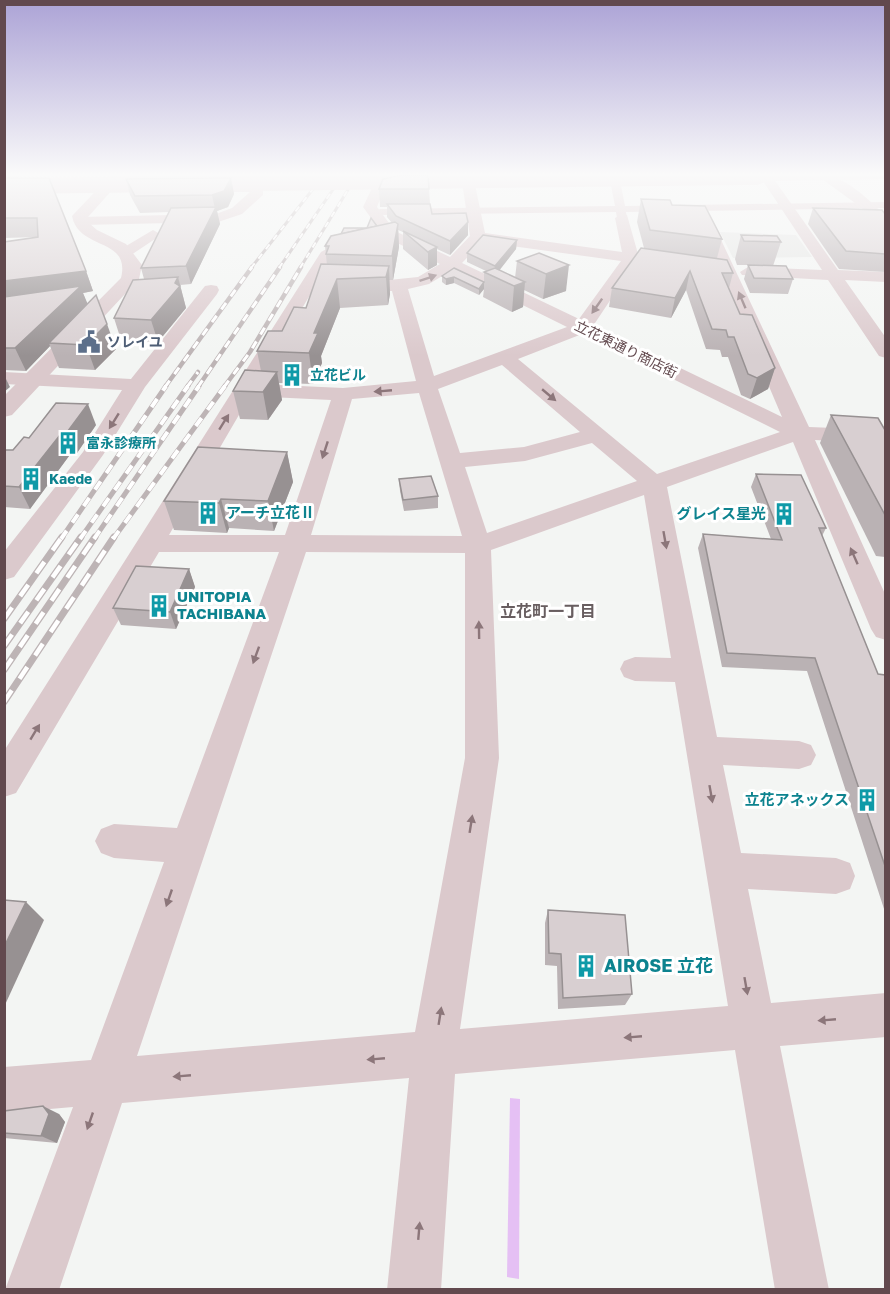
<svg xmlns="http://www.w3.org/2000/svg" width="890" height="1294" font-family="'Golos Text','Noto Sans JP',sans-serif">
  <style>
    .education { fill: #e5e6e4 }
    .green { fill: #e5c0f4 }
    .lines { fill: none; stroke-linecap: round; stroke-linejoin: round }
    .pedestrian { fill: #dbc9cc; fill-rule: evenodd }
    .minor { fill: #dbc9cc; fill-rule: evenodd }
    .tertiary { fill: #dbc9cc; fill-rule: evenodd }
    .rail-far3-casing { stroke: #bdb4b5; stroke-width: 3 }
    .rail-far2-casing { stroke: #bdb4b5; stroke-width: 4.5 }
    .rail-far1-casing { stroke: #bdb4b5; stroke-width: 5 }
    .rail-casing { stroke: #bdb4b5; stroke-width: 7 }
    .rail-far3 { stroke: #fff; stroke-width: 2; stroke-dasharray: 6; stroke-linecap: butt }
    .rail-far2 { stroke: #fff; stroke-width: 3; stroke-dasharray: 8; stroke-linecap: butt }
    .rail-far1 { stroke: #fff; stroke-width: 4; stroke-dasharray: 10; stroke-linecap: butt }
    .rail { stroke: #fff; stroke-width: 4.5; stroke-dasharray: 14; stroke-linecap: butt }
    .tertiary-bridge { stroke: #dbc9cc; stroke-width: 16 }
    .wall { fill: #bab2b4 }
    .shaded-wall { fill: #979192 }
    .building { fill: #d8cfd1; stroke: #979192; stroke-width: 1.5 }
    .oneway { fill: #8c767a }
    .labels { text-anchor: middle; stroke-width: 6; stroke-linejoin: round; paint-order: stroke }
    .far-service-label { font-size: 14px; font-weight: bold; fill: #4e5e75; stroke: #fff; text-anchor: start }
    .far-street-label { font-size: 14px; fill: #62494e; stroke: #fff }
    .far-culture-label { font-size: 14px; font-weight: bold; fill: #0d838f; stroke: #fff; text-anchor: start }
    .culture-label { font-size: 15px; font-weight: bold; fill: #0d838f; stroke: #fff; text-anchor: start }
    .neighbourhood-label { font-size: 16px; font-weight: bold; fill: #685e60; stroke: #fff }
    .near-culture-label { font-size: 18px; font-weight: bold; fill: #0d838f; stroke: #fff; text-anchor: start }
  </style>
  <rect width="100%" height="100%" fill="#f3f5f3"/>
  <path class="education" d="M720,232L796,235L812,257L733,258Z"/>
  <path class="green" d="M510,1098L520,1099L519,1279L507,1277Z"/>
  <g class="lines">
    <path class="pedestrian" d="M609,175H619L625,206L886,202V208L626,212L627,218L622,221L617,218L616,212L380,215L375,212L380,209L615,206Z"/>
    <g class="minor">
      <path d="M8,175H22L8,185L4,184V178Z"/>
      <path d="M461,175H473L485,233L622,252L615,218L622,214L627,215L638,254L653,257L655,260L647,265L635,263L593,326L782,417L695,213L697,210H707L809,427L886,430V444L815,440L886,596V640L876,637L871,629L793,442L667,487L717,737L799,741L811,745L816,755L811,765L799,769L723,765L741,853L836,858L850,863L855,876L850,889L836,894L748,889L771,1003L886,993V1037L780,1046L829,1290H775L735,1050L455,1074L441,1290H387L409,1078L122,1103L59,1290H5L73,1107L4,1113V1067L91,1060L164,862L114,858L101,853L95,841L101,829L114,824L177,828L279,552H159L16,793L4,797V751L321,252C332,246 362,235 372,246L369,249L332,258L257,384L343,388L416,381L392,291H379L371,286L379,281L418,277L440,264L385,237L363,207L372,188L405,183V189L382,194L377,207L395,231L450,257L470,236ZM482,242L621,261L579,319L462,263ZM452,270L567,327L434,376L408,289L429,284ZM582,334L780,432L657,474L518,359ZM502,365L580,432L524,447L460,453L438,389ZM419,393L462,536L311,535L352,399ZM250,396L331,400L285,535H169ZM592,443L637,481L487,533L465,467L525,461ZM644,495L671,658L635,657L624,661L620,669L624,677L635,681L675,682L728,1006L460,1029L499,758L491,550ZM306,552L465,553V758L415,1032L137,1056Z"/>
      <path d="M759,175H771L838,270L886,272V282L845,280L886,338V358L879,356L828,280L742,275L740,272L748,267L822,270Z"/>
      <path d="M821,175C844,175 870,200 886,217V230L881,229L862,208L822,179Z"/>
      <path d="M250,183L263,189V195L242,214L218,222L80,225L73,221L80,217L216,214L232,208L250,192H219L213,188L214,185Z"/>
      <path d="M153,230L160,234L158,237L131,255H121L118,252L121,249Z"/>
      <path d="M211,285L217,286L219,290L217,294L145,387L103,455L14,577L4,580V552L83,452L122,390L4,384V372L131,379L205,286Z"/>
    </g>
    <g class="tertiary">
      <path d="M738,175H886V179L768,181L757,185H706L699,181L706,177Z"/>
      <path d="M114,176L121,180L88,217L89,223L97,230L126,244L142,265L139,279L12,415L4,417V396L121,278C131,237 79,251 72,216L109,177Z"/>
    </g>
    <g class="rail-far3-casing">
      <g id="rail-far3">
        <path d="M251,268L324,175"/>
        <path d="M279,268L343,175"/>
        <path d="M300,268L357,175"/>
      </g>
    </g>
    <g class="rail-far2-casing">
      <g id="rail-far2">
        <path d="M165,387L252,267"/>
        <path d="M187,387L198,372"/>
        <path d="M198,387L280,267"/>
        <path d="M224,387L250,352L301,267"/>
      </g>
    </g>
    <g class="rail-far1-casing">
      <g id="rail-far1">
        <path d="M61,539L166,386"/>
        <path d="M80,539L188,386"/>
        <path d="M94,539L199,386"/>
        <path d="M113,539L225,386"/>
      </g>
    </g>
    <g class="rail-casing">
      <g id="rail">
        <path d="M4,619L62,537"/>
        <path d="M4,646L81,537"/>
        <path d="M4,670L95,537"/>
        <path d="M4,702L114,537"/>
      </g>
    </g>
    <use href="#rail-far3" class="rail-far3"/>
    <use href="#rail-far2" class="rail-far2"/>
    <use href="#rail-far1" class="rail-far1"/>
    <use href="#rail" class="rail"/>
    <path class="tertiary-bridge" d="M4,186L743,177"/>
  </g>
  <g class="wall">
    <path d="M4,178L86,271L93,291L83,293L87,304L116,349L95,370L59,368L50,346L26,371L4,370V242L38,237L4,238Z"/>
    <path d="M231,178L234,194L228,207L217,211L220,224L191,284L180,285L186,308L158,342L121,340L114,318L144,279L141,268L169,212L140,213L130,195L126,179Z"/>
    <path d="M379,189H429L430,204L432,214L468,235L450,255L437,249V265L428,270L403,249V232L398,230L399,247L393,280H389L390,294L388,305L340,308L321,356L322,363L313,384L279,383L282,400L268,420L240,419L233,391L261,371L257,351L282,331L306,308L327,265L325,246L367,228L392,223L387,217V207H380Z"/>
    <path d="M641,199L672,205L722,239L717,258L733,273L729,288L740,314L775,368L768,389L750,399L741,395L728,357H722L720,350L706,349L686,290L671,318L609,307L612,288L644,248L637,222Z"/>
    <path d="M813,208L885,214V272L839,269L808,224Z"/>
    <path d="M741,235L781,242L773,266L793,279L788,294L750,293L744,279L748,265H737L735,259Z"/>
    <path d="M517,240L516,249L499,270L515,278L517,261L539,253L566,291L543,299L524,290L523,307L512,312L483,297L484,289L479,295L454,283L446,285L442,282V276L454,268L484,282V272L486,271L467,262V253Z"/>
    <path d="M831,415L885,430V557L876,556L820,443Z"/>
    <path d="M96,425L75,456H69L30,509L4,507V451L13,450L29,438Z"/>
    <path d="M287,452L293,482L274,531L229,528L227,533L174,530L164,501Z"/>
    <path d="M756,474L826,528L822,536L878,674L885,675V912L807,671L722,667L698,548L703,534L771,539L751,487Z"/>
    <path d="M399,479L438,496V508L404,511L400,491Z"/>
    <path d="M189,569L195,587L176,629L121,625L113,608Z"/>
    <path d="M548,910L632,994L625,1005L558,1009L557,966L545,965V923Z"/>
    <path d="M4,1111L59,1114L65,1122L57,1143L4,1138Z"/>
  </g>
  <g class="shaded-wall">
    <path d="M231,178L234,194L228,207L217,211L220,224L191,284L186,266L215,209L212,195Z"/>
    <path d="M468,222V235L450,255V241Z"/>
    <path d="M398,224L399,247L393,280L392,256Z"/>
    <path d="M517,240L516,249L495,276V266Z"/>
    <path d="M437,247V265L428,270V252Z"/>
    <path d="M569,265L566,291L543,299L546,274Z"/>
    <path d="M389,266L390,294L388,305L386,277Z"/>
    <path d="M86,271L93,291L83,293L89,307L49,343L50,346L26,371L15,348L4,304V281Z"/>
    <path d="M690,271L686,290L671,318L675,298Z"/>
    <path d="M178,277L186,308L158,342L151,320Z"/>
    <path d="M454,277V283L446,285V279Z"/>
    <path d="M337,279L340,308L321,356L322,363L313,384L309,353L314,333Z"/>
    <path d="M525,282L523,307L512,312L514,286Z"/>
    <path d="M484,283V289L479,295V289Z"/>
    <path d="M107,324L116,349L95,370L86,345Z"/>
    <path d="M775,368L768,389L750,399L757,378Z"/>
    <path d="M277,372L282,400L268,420L263,392Z"/>
    <path d="M4,375L10,387L4,392Z"/>
    <path d="M88,404L96,425L75,456L65,435Z"/>
    <path d="M60,435L69,456L30,509L19,487Z"/>
    <path d="M287,452L293,482L274,531L268,501Z"/>
    <path d="M221,499L229,528L227,533L219,503Z"/>
    <path d="M189,569L195,587L176,629L170,612Z"/>
    <path d="M26,902L44,920L4,1007V947Z"/>
    <path d="M43,1106L59,1114L65,1122L57,1143L41,1136Z"/>
  </g>
  <g class="building">
    <path d="M403,175H428L429,189H379L383,179Z"/>
    <path d="M4,178H49L86,271L4,281V242L38,237L37,218H4Z"/>
    <path d="M214,178H231L224,191L212,195L135,196L126,179Z"/>
    <path d="M641,199L670,200L672,205L705,206L722,239L650,230Z"/>
    <path d="M387,204H430L432,214L466,213L468,222L450,241L396,216Z"/>
    <path d="M216,207L186,266L141,268L171,208Z"/>
    <path d="M813,208L882,210L885,214V254L846,251Z"/>
    <path d="M371,218L377,226L341,234L344,228H367Z"/>
    <path d="M395,222L398,224L392,256L326,254L329,246H325L331,236Z"/>
    <path d="M403,231L437,247L428,252Z"/>
    <path d="M483,235L517,240L495,266L467,253Z"/>
    <path d="M741,235L777,236L781,242L744,241Z"/>
    <path d="M641,248L727,260L733,273H722L740,314L752,315L775,368L757,378L748,374L734,337H728L726,330L712,329L690,271L675,298L612,288Z"/>
    <path d="M539,253L569,265L546,274L517,261Z"/>
    <path d="M321,264L389,266L386,277L337,279L314,333H318L309,353L257,351L268,331H282L294,307L306,308Z"/>
    <path d="M748,265L786,266L793,279L754,278Z"/>
    <path d="M454,268L484,282L479,289L454,277L446,279L442,276Z"/>
    <path d="M495,268L525,282L514,286L484,272Z"/>
    <path d="M178,277L175,283L180,286L151,320L114,318L133,280Z"/>
    <path d="M81,286L15,348H4V297Z"/>
    <path d="M96,295L107,324L86,345L49,343Z"/>
    <path d="M245,370L277,372L263,392L233,391Z"/>
    <path d="M56,403L88,404L65,435H60L19,487L4,486V451L6,450H13L24,437L29,438Z"/>
    <path d="M831,415L878,418L885,430V515Z"/>
    <path d="M198,447L287,452L268,501L221,499L219,503L164,501Z"/>
    <path d="M756,474L801,475L826,528H819L878,674L885,675V866L815,658L727,653L703,534L782,540Z"/>
    <path d="M431,476L438,496L403,500L399,479Z"/>
    <path d="M136,566L189,569L170,612L113,608Z"/>
    <path d="M4,900L26,902L4,947Z"/>
    <path d="M548,910L625,915L632,994L563,998L561,954L549,953Z"/>
    <path d="M43,1106L49,1114L41,1136L4,1133V1111Z"/>
  </g>
  <defs><path id="oneway-solid" d="M-6-.8H1V-3.2L6.5 0L1 3.2V.8H-6Z" transform="scale(1.5)"/></defs>
  <g class="oneway">
    <use href="#oneway-solid" transform="translate(428 278) rotate(-19)"/>
    <use href="#oneway-solid" transform="translate(742 300) rotate(-113)"/>
    <use href="#oneway-solid" transform="translate(597 306) rotate(125)"/>
    <use href="#oneway-solid" transform="translate(383 391) rotate(175)"/>
    <use href="#oneway-solid" transform="translate(549 395) rotate(40)"/>
    <use href="#oneway-solid" transform="translate(114 421) rotate(122)"/>
    <use href="#oneway-solid" transform="translate(224 422) rotate(-58)"/>
    <use href="#oneway-solid" transform="translate(325 450) rotate(108)"/>
    <use href="#oneway-solid" transform="translate(665 540) rotate(80)"/>
    <use href="#oneway-solid" transform="translate(854 556) rotate(-114)"/>
    <use href="#oneway-solid" transform="translate(479 630) rotate(-91)"/>
    <use href="#oneway-solid" transform="translate(256 655) rotate(110)"/>
    <use href="#oneway-solid" transform="translate(35 732) rotate(-59)"/>
    <use href="#oneway-solid" transform="translate(711 794) rotate(80)"/>
    <use href="#oneway-solid" transform="translate(471 824) rotate(-81)"/>
    <use href="#oneway-solid" transform="translate(169 898) rotate(109)"/>
    <use href="#oneway-solid" transform="translate(746 986) rotate(80)"/>
    <use href="#oneway-solid" transform="translate(440 1016) rotate(-81)"/>
    <use href="#oneway-solid" transform="translate(827 1020) rotate(175)"/>
    <use href="#oneway-solid" transform="translate(633 1037) rotate(175)"/>
    <use href="#oneway-solid" transform="translate(376 1059) rotate(175)"/>
    <use href="#oneway-solid" transform="translate(182 1076) rotate(175)"/>
    <use href="#oneway-solid" transform="translate(90 1121) rotate(109)"/>
    <use href="#oneway-solid" transform="translate(419 1231) rotate(-85)"/>
  </g>
  <linearGradient id="sky" x2="0" y2="1"><stop stop-color="#aca3d6"/><stop offset="0.49" stop-color="#fafafa"/><stop offset="1" stop-color="#fafafa" stop-opacity="0"/></linearGradient>
  <rect width="890" height="356" fill="url(#sky)"/>
  <defs>
    <g id="civic-bare" transform="scale(1.8)"><path d="M-.6-6.5H3V-4.5H.6V-3L4-1V1h2V6H-6V1h2V-1L-.6-3ZM-1.2 2.5V6h2.4V2.5Z" fill="#5c6f8a" stroke="#fff" stroke-width="2.5" paint-order="stroke"/></g>
    <g id="building-bare" transform="scale(1.8)"><path d="M-4-6H4V6H1V3H-1V6H-4ZM-2.5-4.3h1.7v1.8h-1.7ZM.8-4.3h1.7v1.8H.8ZM-2.5-1h1.7V.8h-1.7ZM.8-1h1.7V.8H.8Z" fill="#0f9aa8" stroke="#fff" stroke-width="2.5" paint-order="stroke"/></g>
  </defs>
  <g fill-rule="evenodd">
    <use href="#civic-bare" x="89" y="342"/>
    <use href="#building-bare" x="292" y="375"/>
    <use href="#building-bare" x="68" y="443"/>
    <use href="#building-bare" x="31" y="479"/>
    <use href="#building-bare" x="208" y="513"/>
    <use href="#building-bare" x="784" y="514"/>
    <use href="#building-bare" x="159" y="606"/>
    <use href="#building-bare" x="867" y="800"/>
    <use href="#building-bare" x="586" y="966"/>
  </g>
  <g class="labels">
    <g class="far-service-label">
      <text x="107" y="347">ソレイユ</text>
    </g>
    <g class="far-street-label">
      <text transform="translate(626 349) rotate(26)" y="5">立花東通り商店街</text>
    </g>
    <g class="far-culture-label">
      <text x="310" y="380">立花ビル</text>
      <text x="86" y="448">富永診療所</text>
      <text x="49" y="484">Kaede</text>
    </g>
    <g class="culture-label">
      <text x="226" y="518">アーチ立花Ⅱ</text>
      <text x="766" y="519" text-anchor="end">グレイス星光</text>
      <text x="177" y="602">UNITOPIA<tspan x="177" dy="17">TACHIBANA</tspan></text>
      <text x="849" y="805" text-anchor="end">立花アネックス</text>
    </g>
    <g class="neighbourhood-label">
      <text x="548" y="617">立花町一丁目</text>
    </g>
    <g class="near-culture-label">
      <text x="604" y="972">AIROSE 立花</text>
    </g>
  </g>
  <rect width="890" height="1294" fill="none" stroke="#62494e" stroke-width="12"/>
</svg>
